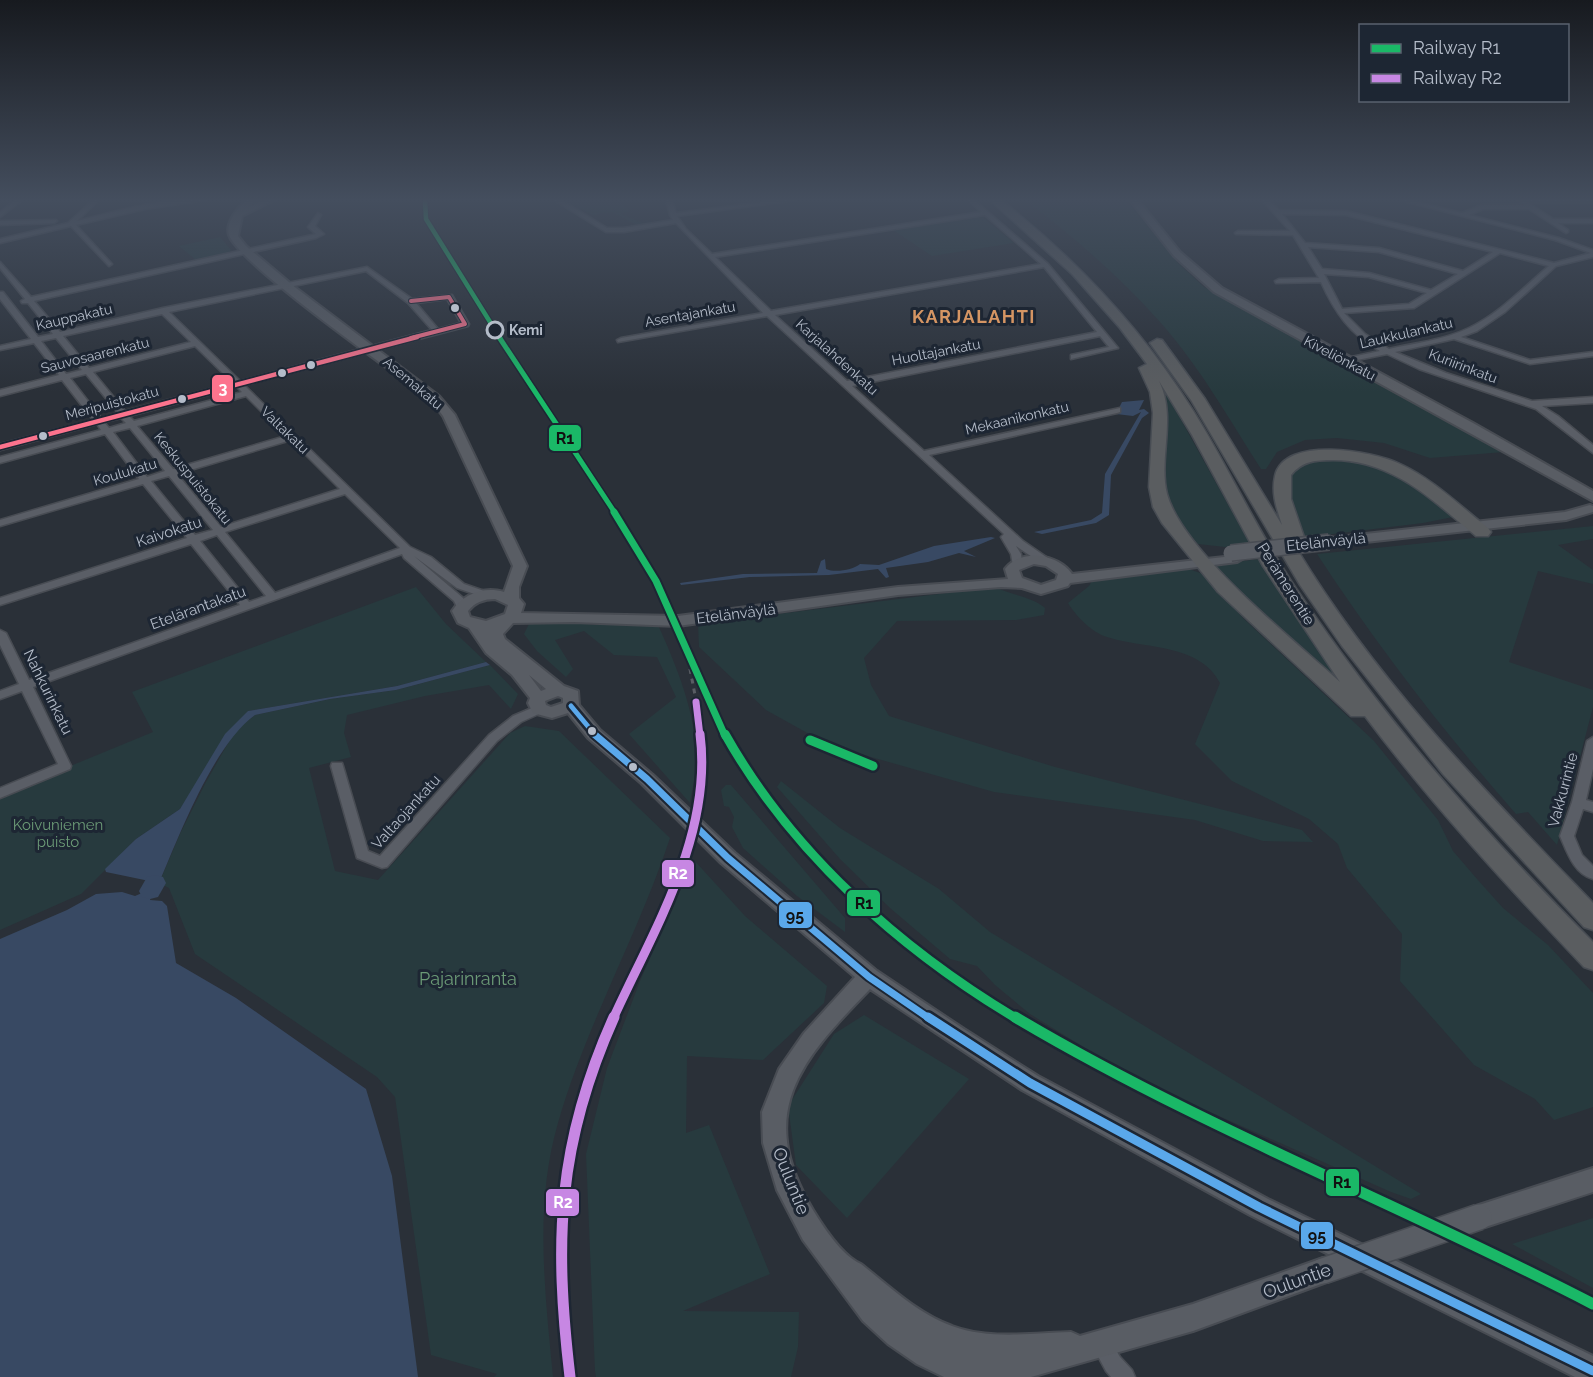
<svg xmlns="http://www.w3.org/2000/svg" width="1593" height="1377" font-family="Raleway,sans-serif">
  <style>
    .green { fill: #273a3e }
    .water { fill: #384963 }
    .lines { fill: none; stroke-linecap: round; stroke-linejoin: round }
    .river { fill: #384963; fill-rule: evenodd }
    .minor-casing { stroke: #484c53; stroke-width: 3 }
    .secondary-casing { stroke: #484c53; stroke-width: 4 }
    .motorway-casing { stroke: #474c53; stroke-width: 3 }
    .minor { fill: #5a5e66; fill-rule: evenodd }
    .secondary { fill: #595d64; fill-rule: evenodd }
    .motorway { fill: #5a5d60; fill-rule: evenodd }
    .rail-far2 { stroke: #595d64; stroke-width: 3; stroke-dasharray: 5 5; stroke-linecap: butt }
    .rail-far1 { stroke: #595d64; stroke-width: 4; stroke-dasharray: 7 7; stroke-linecap: butt }
    .rail { stroke: #595d64; stroke-width: 4.5; stroke-dasharray: 9 9; stroke-linecap: butt }
    .secondary-bridge-far1-casing { stroke: #484c53; stroke-width: 18; stroke-linecap: butt }
    .secondary-bridge-casing { stroke: #484c53; stroke-width: 28; stroke-linecap: butt }
    .secondary-bridge-far1 { stroke: #595d64; stroke-width: 15 }
    .secondary-bridge { stroke: #595d64; stroke-width: 25 }
    .bus-1-far1-casing { stroke: #1d2633; stroke-width: 6 }
    .bus-1-casing { stroke: #1d2633; stroke-width: 8 }
    .bus-2-far2-casing { stroke: #1d2633; stroke-width: 10 }
    .bus-2-far1-casing { stroke: #1d2633; stroke-width: 11 }
    .bus-2-casing { stroke: #1d2633; stroke-width: 14 }
    .bus-1-far1 { stroke: #fc738d; stroke-width: 4 }
    .bus-1 { stroke: #fc738d; stroke-width: 4.5 }
    .bus-2-far2 { stroke: #5aa8eb; stroke-width: 5 }
    .bus-2-far1 { stroke: #5aa8eb; stroke-width: 7 }
    .bus-2 { stroke: #5aa8eb; stroke-width: 9 }
    .rail-1-far4-casing { stroke: #1d2633; stroke-width: 7 }
    .rail-1-far3-casing { stroke: #1d2633; stroke-width: 8 }
    .rail-1-far2-casing { stroke: #1d2633; stroke-width: 11 }
    .rail-1-far1-casing { stroke: #1d2633; stroke-width: 14 }
    .rail-1-casing { stroke: #1d2633; stroke-width: 16 }
    .rail-2-far2-casing { stroke: #1d2633; stroke-width: 11 }
    .rail-2-far1-casing { stroke: #1d2633; stroke-width: 14 }
    .rail-2-casing { stroke: #1d2633; stroke-width: 16 }
    .rail-1-far4 { stroke: #1ab867; stroke-width: 4.5 }
    .rail-1-far3 { stroke: #1ab867; stroke-width: 5 }
    .rail-1-far2 { stroke: #1ab867; stroke-width: 7 }
    .rail-1-far1 { stroke: #1ab867; stroke-width: 9 }
    .rail-1 { stroke: #1ab867; stroke-width: 11 }
    .rail-2-far2 { stroke: #c787e3; stroke-width: 7 }
    .rail-2-far1 { stroke: #c787e3; stroke-width: 9 }
    .rail-2 { stroke: #c787e3; stroke-width: 11 }
    .bus-dot { fill: #b4bcc9; stroke: #1d2633; stroke-width: 2 }
    .stop-dot { fill: #1d2633; stroke: #b4bcc9; stroke-width: 3 }
    .labels { text-anchor: middle; stroke-width: 6; stroke-linejoin: round; paint-order: stroke }
    .far-street-label { font-size: 14px; fill: #b4bcc9; stroke: #1d2633 }
    .far-stop-label { font-size: 14px; font-weight: bold; fill: #b4bcc9; stroke: #1d2633; text-anchor: start }
    .street-label { font-size: 15px; fill: #b4bcc9; stroke: #1d2633 }
    .park-label { font-size: 15px; fill: #6b9a76; stroke: #1d2633 }
    .far-district-label { font-size: 18px; font-weight: bold; letter-spacing: 1.5px; fill: #d59563; stroke: #1d2633 }
    .near-park-label { font-size: 18px; fill: #6b9a76; stroke: #1d2633 }
    .near-street-label { font-size: 18px; fill: #b4bcc9; stroke: #1d2633 }
    .line-badge { stroke: #1d2633; stroke-width: 2 }
    .badge-label { font-size: 16px; text-anchor: middle; font-weight: bold; fill: #fff }
    .pale-badge-label { font-size: 16px; text-anchor: middle; font-weight: bold; fill: #111 }
  </style>
  <rect width="100%" height="100%" fill="#2a3038"/>
  <g class="green">
    <path d="M571,200H617L630,211L621,214L645,224L637,225L612,212L593,215L564,201Z"/>
    <path d="M1025,200H1126L1178,263L1204,287L1504,452L1430,458L1384,443L1337,438L1305,440L1277,452L1266,469H1261C1229,419 1200,367 1160,322C1120,277 1073,236 1025,200Z"/>
    <path d="M983,217L1014,243L932,256L893,230Z"/>
    <path d="M220,237L231,250L228,253L196,260L179,246Z"/>
    <path d="M1158,384H1161L1250,544L1225,547L1198,544L1178,522L1165,498Z"/>
    <path d="M1342,457L1392,469L1458,516L1423,523L1300,538C1292,515 1274,469 1310,461C1320,458 1332,458 1342,457Z"/>
    <path d="M1593,526V539L1558,545L1593,570V584L1538,571L1509,662L1593,690V707L1557,845L1528,812L1516,814C1443,731 1378,647 1317,554Z"/>
    <path d="M1259,559L1319,653L1352,697L1260,616L1214,565Z"/>
    <path d="M1183,567L1203,574L1243,618L1374,741L1438,820L1453,851L1477,879L1503,908L1548,945L1593,993V1107L1554,1120L1535,1099L1474,1065L1400,981L1402,934L1347,868L1338,844L1309,819L1232,781L1195,744L1220,683C1200,643 1143,649 1107,637C1091,632 1076,616 1068,603L1089,586L1094,577Z"/>
    <path d="M416,587L446,624L486,662L397,686L248,711L180,809L136,839L81,894L0,930V795L153,732L132,692Z"/>
    <path d="M995,587C1011,595 1033,597 1045,608L1044,615L1016,620L897,621L864,658L871,685L889,716L1055,767L1302,830L1313,842L1263,841L1195,820L994,792L829,745L766,710L699,647L698,624Z"/>
    <path d="M553,621L598,625H658C677,667 697,715 696,762C696,776 692,790 690,803L629,734L676,697L657,657L614,655L584,631L555,640L573,669L566,677L537,651L524,634L530,622Z"/>
    <path d="M490,665L518,694L511,709L489,685L425,696L347,715L344,733L351,757L309,768L335,871L378,880L510,733L525,726L559,731L670,838C638,935 586,1025 558,1123C534,1205 545,1293 553,1377H494L497,1374L431,1355L395,1097L377,1077L195,954L169,888L159,883L180,834L206,782L235,731L255,715L330,699L396,690Z"/>
    <path d="M781,781L840,828L939,889L990,932L1421,1194L1411,1199L1391,1192L1203,1109L1093,1053L1030,1014L995,985L977,966L950,959L890,908L840,859L777,787Z"/>
    <path d="M726,785H731L845,918V932L797,896L743,848L732,827L734,817L729,807L724,806L721,790Z"/>
    <path d="M693,859L745,916L827,986L824,1003L763,1060L687,1056L686,1133L709,1125L770,1274L683,1311L799,1312L798,1347L791,1377H596L595,1371L586,1154L607,1068L640,981Z"/>
    <path d="M864,1015L969,1079L847,1218L796,1165L788,1106L834,1034Z"/>
    <path d="M1593,1218V1288L1512,1244Z"/>
  </g>
  <g class="water">
    <path d="M1144,400L1139,410L1144,409L1149,413L1142,418L1111,475L1109,515L1096,523L1042,534L1034,532L1091,520L1102,513L1105,474L1141,412L1133,416L1116,414L1122,402Z"/>
    <path d="M991,537L995,538L964,551L976,557L959,553L928,562L886,568L889,577L886,578L878,569L829,575L750,577L681,585L680,583L743,574L817,573L821,561L825,559L826,569C835,573 853,570 860,564L879,565L934,546Z"/>
    <path d="M486,662L490,665L396,690L330,699L255,715C214,744 179,836 159,883L106,872L105,869L136,839L180,809L225,734L248,711L397,686Z"/>
    <path d="M149,890L152,892L150,900L162,901L167,906L176,963L236,998L366,1089L392,1176L418,1377H0V939L67,910L96,894L122,892L135,896Z"/>
  </g>
  <g class="lines">
    <path class="river" d="M155,875L163,877L166,883L158,897L150,899L142,897L139,891L147,877Z"/>
    <g class="minor-casing">
      <g id="minor">
        <path d="M16,200H22L0,217V212Z"/>
        <path d="M93,200H99L77,221C118,211 163,197 205,200L145,209L76,225L111,263L112,264L109,266L71,226L0,243V239L68,223Z"/>
        <path d="M554,200H561L607,228H624L673,220L670,215L666,200H672L676,213L781,200H796L677,216L686,229L712,254L981,212L968,200H974L1048,264L1118,348L1071,359V355L1109,347L1100,336L852,386L924,451L1120,408V412L1117,413L929,455L1023,541L1049,559L1050,561L1049,563H1041L1016,546L1021,554L1022,564L1017,567L1013,566L1011,554L1001,537L1004,534L767,316L618,342L617,340L621,338L763,313L676,223L624,232H606ZM985,215L1041,264L771,311L715,257ZM1044,267L1097,332L847,381L775,315Z"/>
        <path d="M1262,200H1268L1279,210L1346,211L1554,263L1591,253L1555,240L1400,200H1409L1462,213L1482,205H1524L1518,200H1593V202H1527L1553,219H1593V223H1558L1568,230V232L1566,233L1529,209H1483L1469,215L1559,238L1593,250V257L1556,266L1505,312L1477,331L1461,337L1530,360L1593,352V356L1530,364L1454,339L1395,352L1446,373L1532,401L1593,397V403L1542,406L1558,416L1593,445V453L1536,409L1419,369L1387,354L1342,363V359L1380,351C1350,334 1335,313 1321,282L1276,283L1275,281L1279,279L1319,278L1293,235L1236,234L1235,233L1238,231H1290ZM1282,214L1346,215L1493,252L1463,271L1379,248L1305,243ZM1308,247L1379,252L1458,274L1431,290L1369,273L1322,269ZM1500,253L1549,266C1524,287 1499,314 1469,328C1444,340 1415,343 1389,349L1365,334L1344,313L1414,308ZM1324,274L1369,277L1427,293L1409,304L1342,309Z"/>
        <path d="M318,213L321,215L315,226L324,234L316,238L34,301L60,332L163,308L367,267L412,299L452,295L469,324L468,326L244,385L410,547L431,557L464,584L490,593L491,595L486,598L457,588L414,556L463,598L468,607L462,610L458,609L454,601L404,558L402,554L33,687L71,766L70,769L0,798V788L58,764L22,691L0,699V691L19,684L0,645V630L6,633L29,680L240,605L191,544L0,605V598L187,538L143,484L0,526V520L139,479L105,434L0,463V457L101,430L97,424L0,450V444L93,420L62,380L0,396V390L59,375L34,343L0,350V346L31,339L0,299V292H3L38,337L53,334L28,303H22L21,301L25,299L0,268V262L31,297L312,235L316,234L308,227ZM366,271L408,303L432,330L240,381L169,312ZM447,299L461,323L438,329L416,303ZM162,314L191,342L89,368L63,336ZM56,338L82,370L66,374L41,341ZM195,346L233,383L125,411L93,372ZM86,374L118,413L101,418L70,378ZM237,387L242,392L134,421L129,416ZM246,396L286,436L173,469L137,426ZM121,418L126,423L109,428L104,422ZM130,428L165,471L147,477L113,432ZM291,440L340,489L221,527L177,474ZM169,476L213,530L195,535L151,481ZM345,494L400,548L275,593L225,532ZM217,535L266,596L249,602L200,541Z"/>
        <path d="M56,220L57,221L54,223L0,225V221Z"/>
        <path d="M539,705L543,706L545,709L543,712L521,722L497,741L387,867L382,868L357,858L331,766L332,763H342L343,766L368,851L380,856L489,735L513,716Z"/>
        <path d="M1593,737V769L1586,800L1593,802V812L1583,809L1574,836L1582,855L1593,866V879C1574,874 1567,852 1560,836L1572,802L1587,741Z"/>
        <path d="M1102,1335L1109,1338L1120,1357L1132,1370L1135,1377H1111L1106,1371L1092,1345L1095,1338Z"/>
      </g>
    </g>
    <g class="secondary-casing">
      <g id="secondary">
        <path d="M246,200H255L249,207L264,200H274L242,216L238,236L246,246L296,288L439,396L455,415L527,566L519,587V598L524,604L521,613L678,616L898,587L1008,579L1005,569C1021,548 1058,554 1072,574L1242,555L1244,558L1237,562L1070,583L1068,586L1041,594L1022,588L1001,587L898,595L678,626L574,622L513,623L503,634L505,639L564,686L578,691L579,705L600,730L653,775L735,853L877,971L964,1029L1038,1076L1268,1199L1593,1356V1377H1575L1250,1215L1022,1090L870,989C801,1060 754,1112 813,1210C824,1228 842,1256 861,1264C889,1286 918,1314 952,1326C989,1340 1032,1333 1071,1332L1080,1336L1193,1304L1323,1258L1332,1262L1336,1271L1332,1280L1193,1331L1031,1377H944L917,1364L888,1344L863,1321L803,1240L777,1190L763,1143L762,1112L779,1069L804,1033L855,977L721,863L641,783L588,738L568,713L552,718L533,713L528,703L530,698L512,675L486,653L469,628L458,623L452,611C463,594 484,586 504,592L513,566L443,416L431,400C398,375 239,264 229,235C225,223 238,208 246,200ZM1034,564L1046,566L1058,574L1056,580L1041,585L1022,578L1019,570ZM495,599L508,605L505,614L486,621L470,617L468,611C475,602 484,599 495,599ZM529,675L546,689L541,691ZM558,696L563,698V703L551,707L546,705L545,701Z"/>
        <path d="M1130,200H1138L1180,252L1222,288L1473,423L1593,491V501L1214,292L1174,256Z"/>
        <path d="M1590,505L1593,506V512L1566,520L1329,546L1322,542L1329,538L1565,512Z"/>
        <path d="M1593,1168V1192L1479,1229L1470,1226L1466,1217L1470,1208L1479,1205Z"/>
      </g>
    </g>
    <g class="motorway-casing">
      <g id="motorway">
        <path d="M990,200H1001C1077,260 1142,329 1194,412C1230,470 1258,533 1297,590C1383,718 1484,833 1593,942V970L1584,967C1507,886 1432,805 1365,716H1351L1218,592L1162,523L1153,507L1149,487L1153,413L1150,392L1139,368L1147,364L1120,328L1072,274ZM1159,381L1192,435L1263,566L1340,682C1295,641 1182,551 1167,494C1158,457 1177,418 1159,381Z"/>
        <path d="M1157,339L1162,340L1205,399L1282,525C1277,509 1271,494 1275,476C1284,435 1374,451 1400,464C1433,479 1460,506 1488,528L1491,532L1488,536H1476C1432,500 1393,460 1333,460C1316,460 1302,461 1291,475V499L1307,546L1298,551C1378,683 1487,793 1593,903V930L1584,927L1443,774L1342,646L1300,585L1191,400L1150,343Z"/>
      </g>
    </g>
    <use href="#minor" class="minor"/>
    <use href="#secondary" class="secondary"/>
    <use href="#motorway" class="motorway"/>
    <path class="rail-far2" d="M688,659L703,736"/>
    <g class="rail-far1">
      <path d="M810,740L873,766"/>
      <path d="M613,1019C651,929 712,837 703,734"/>
    </g>
    <path class="rail" d="M570,1377C554,1239 558,1146 613,1017"/>
    <g class="secondary-bridge-far1-casing">
      <path id="secondary-bridge-far1" d="M1231,553L1329,542"/>
    </g>
    <g class="secondary-bridge-casing">
      <path id="secondary-bridge" d="M1323,1271L1479,1217"/>
    </g>
    <use href="#secondary-bridge-far1" class="secondary-bridge-far1"/>
    <use href="#secondary-bridge" class="secondary-bridge"/>
    <g class="bus-1-far1-casing">
      <path id="bus-1-far1" d="M411,301L449,297L465,324L411,338"/>
    </g>
    <g class="bus-1-casing">
      <path id="bus-1" d="M0,447L417,337"/>
    </g>
    <g class="bus-2-far2-casing">
      <path id="bus-2-far2" d="M571,706L596,736"/>
    </g>
    <g class="bus-2-far1-casing">
      <path id="bus-2-far1" d="M594,734L647,779L728,858L869,977L930,1019"/>
    </g>
    <g class="bus-2-casing">
      <path id="bus-2" d="M928,1017L1030,1083L1259,1207L1593,1371"/>
    </g>
    <use href="#bus-1-far1" class="bus-1-far1"/>
    <use href="#bus-1" class="bus-1"/>
    <use href="#bus-2-far2" class="bus-2-far2"/>
    <use href="#bus-2-far1" class="bus-2-far1"/>
    <use href="#bus-2" class="bus-2"/>
    <g class="rail-1-far4-casing">
      <path id="rail-1-far4" d="M425,200L426,219L500,338"/>
    </g>
    <g class="rail-1-far3-casing">
      <path id="rail-1-far3" d="M499,337L615,513"/>
    </g>
    <g class="rail-1-far2-casing">
      <path id="rail-1-far2" d="M614,512L656,581L725,736"/>
    </g>
    <g class="rail-1-far1-casing">
      <g id="rail-1-far1">
        <path d="M725,734C792,853 900,949 1017,1019"/>
        <path d="M810,740L873,766"/>
      </g>
    </g>
    <g class="rail-1-casing">
      <path id="rail-1" d="M1015,1017C1200,1127 1402,1205 1593,1304"/>
    </g>
    <g class="rail-2-far2-casing">
      <path id="rail-2-far2" d="M696,702L700,736"/>
    </g>
    <g class="rail-2-far1-casing">
      <path id="rail-2-far1" d="M613,1019C653,931 713,835 700,734"/>
    </g>
    <g class="rail-2-casing">
      <path id="rail-2" d="M570,1377C554,1241 557,1144 614,1017"/>
    </g>
    <use href="#rail-1-far4" class="rail-1-far4"/>
    <use href="#rail-1-far3" class="rail-1-far3"/>
    <use href="#rail-1-far2" class="rail-1-far2"/>
    <use href="#rail-1-far1" class="rail-1-far1"/>
    <use href="#rail-1" class="rail-1"/>
    <use href="#rail-2-far2" class="rail-2-far2"/>
    <use href="#rail-2-far1" class="rail-2-far1"/>
    <use href="#rail-2" class="rail-2"/>
  </g>
  <linearGradient id="sky" x2="0" y2="1"><stop stop-color="#171a1f"/><stop offset="0.51" stop-color="#444e5e"/><stop offset="1" stop-color="#444e5e" stop-opacity="0"/></linearGradient>
  <rect width="1593" height="392" fill="url(#sky)"/>
  <g class="bus-dot">
    <circle cx="455" cy="308" r="5"/>
    <circle cx="311" cy="365" r="5"/>
    <circle cx="282" cy="373" r="5"/>
    <circle cx="182" cy="399" r="5"/>
    <circle cx="43" cy="436" r="5"/>
    <circle cx="592" cy="731" r="5"/>
    <circle cx="633" cy="767" r="5"/>
  </g>
  <circle class="stop-dot" cx="495" cy="330" r="8"/>
  <g class="labels">
    <g class="far-street-label">
      <text transform="translate(690 314) rotate(-10)" y="5">Asentajankatu</text>
      <text transform="translate(74 317) rotate(-13)" y="5">Kauppakatu</text>
      <text transform="translate(1406 333) rotate(-13)" y="5">Laukkulankatu</text>
      <text transform="translate(936 352) rotate(-11)" y="5">Huoltajankatu</text>
      <text transform="translate(95 355) rotate(-14)" y="5">Sauvosaarenkatu</text>
      <text transform="translate(837 357) rotate(42)" y="5">Karjalahdenkatu</text>
      <text transform="translate(1340 358) rotate(28)" y="5">Kiveliönkatu</text>
      <text transform="translate(1463 366) rotate(21)" y="5">Kuriirinkatu</text>
      <text transform="translate(413 383) rotate(40)" y="5">Asemakatu</text>
      <text transform="translate(112 403) rotate(-15)" y="5">Meripuistokatu</text>
      <text transform="translate(1017 418) rotate(-13)" y="5">Mekaanikonkatu</text>
      <text transform="translate(285 430) rotate(44)" y="5">Valtakatu</text>
      <text transform="translate(125 472) rotate(-16)" y="5">Koulukatu</text>
      <text transform="translate(193 478) rotate(51)" y="5">Keskuspuistokatu</text>
    </g>
    <g class="far-stop-label">
      <text x="509" y="335">Kemi</text>
    </g>
    <g class="street-label">
      <text transform="translate(169 532) rotate(-18)" y="5">Kaivokatu</text>
      <text transform="translate(1326 542) rotate(-6)" y="5">Etelänväylä</text>
      <text transform="translate(1286 584) rotate(58)" y="5">Perämerentie</text>
      <text transform="translate(198 608) rotate(-20)" y="5">Etelärantakatu</text>
      <text transform="translate(736 614) rotate(-7)" y="5">Etelänväylä</text>
      <text transform="translate(48 692) rotate(64)" y="5">Nahkurinkatu</text>
      <text transform="translate(1563 790) rotate(-75)" y="5">Vakkurintie</text>
      <text transform="translate(406 812) rotate(-48)" y="5">Valtaojankatu</text>
    </g>
    <g class="park-label">
      <text x="58" y="830">Koivuniemen<tspan x="58" dy="17">puisto</tspan></text>
    </g>
    <g class="far-district-label">
      <text x="974" y="323">KARJALAHTI</text>
    </g>
    <g class="near-park-label">
      <text x="468" y="985">Pajarinranta</text>
    </g>
    <g class="near-street-label">
      <text transform="translate(791 1181) rotate(68)" y="6">Ouluntie</text>
      <text transform="translate(1297 1281) rotate(-20)" y="6">Ouluntie</text>
    </g>
  </g>
  <g class="line-badge">
    <rect x="211" y="374" width="23" height="29" rx="6" fill="#fc738d"/>
    <rect x="548" y="424" width="34" height="28" rx="6" fill="#1ab867"/>
    <rect x="661" y="859" width="34" height="29" rx="6" fill="#c787e3"/>
    <rect x="846" y="889" width="35" height="28" rx="6" fill="#1ab867"/>
    <rect x="778" y="901" width="35" height="28" rx="6" fill="#5aa8eb"/>
    <rect x="1325" y="1168" width="35" height="29" rx="6" fill="#1ab867"/>
    <rect x="545" y="1188" width="35" height="29" rx="6" fill="#c787e3"/>
    <rect x="1300" y="1221" width="34" height="29" rx="6" fill="#5aa8eb"/>
  </g>
  <g class="badge-label">
    <text x="223" y="394">3</text>
    <text x="678" y="879">R2</text>
    <text x="563" y="1208">R2</text>
  </g>
  <g class="pale-badge-label">
    <text x="565" y="444">R1</text>
    <text x="864" y="909">R1</text>
    <text x="795" y="921">95</text>
    <text x="1342" y="1188">R1</text>
    <text x="1317" y="1241">95</text>
  </g>
  <rect x="1359" y="24" width="210" height="78" fill="#1d2633" stroke="#59626f" stroke-width="1.5"/>
  <rect x="1371" y="44" width="30" height="9" fill="#1ab867" stroke="#59626f" stroke-width="1.5"/>
  <text x="1413" y="54" font-size="18" fill="#b4bcc9">Railway R1</text>
  <rect x="1371" y="74" width="30" height="9" fill="#c787e3" stroke="#59626f" stroke-width="1.5"/>
  <text x="1413" y="84" font-size="18" fill="#b4bcc9">Railway R2</text>
</svg>
